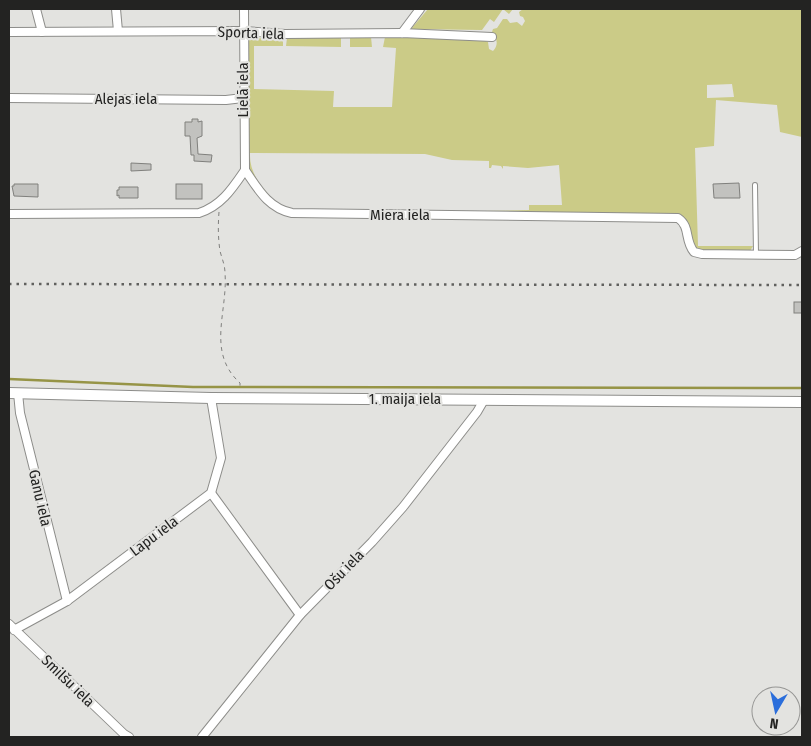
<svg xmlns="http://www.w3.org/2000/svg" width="811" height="746" font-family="'Fira Sans Condensed',sans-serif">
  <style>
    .green { fill: #cbcb87; fill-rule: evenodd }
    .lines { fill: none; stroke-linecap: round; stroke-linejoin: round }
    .stream { stroke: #969446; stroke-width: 2.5 }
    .building { fill: #c2c2bf; stroke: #80807d }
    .service-casing { stroke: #8d8d8a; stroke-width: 6 }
    .minor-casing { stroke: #8d8d8a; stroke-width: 10 }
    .tertiary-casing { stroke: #8d8d8a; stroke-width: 12 }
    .path { stroke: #80807e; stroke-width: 1; stroke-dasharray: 4 4; stroke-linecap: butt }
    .service { stroke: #fff; stroke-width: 4 }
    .minor { stroke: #fff; stroke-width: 8 }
    .tertiary { stroke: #fff; stroke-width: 10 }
    .rail { stroke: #60605e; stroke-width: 2.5; stroke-dasharray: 2.5 5; stroke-linecap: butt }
    .labels { text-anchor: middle; stroke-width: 4.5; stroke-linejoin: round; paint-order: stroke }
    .street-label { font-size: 15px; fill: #232322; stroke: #e3e3e0 }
  </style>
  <rect width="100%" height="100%" fill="#e3e3e0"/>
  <g class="green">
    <path d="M428,9H513L509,14L503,9L494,22L490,19L482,30L411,29Z"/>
    <path d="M523,9H802V137L780,132L777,105L716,100L714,146L695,148L698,246H753L750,251L704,252L695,250L678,216L484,211L529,210V205H562L559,165L528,168L503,166V169L501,166L492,165L491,168H489V161L452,160L425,154L250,153C249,173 262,188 276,202V205L251,174L248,166L247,42L251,38H280L283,41V46H254V89L334,91L333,107H392L396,48L383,47L385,37L388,35L481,39L488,42L489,49L493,51C499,45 497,38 492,32L493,29L497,28L503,19H507L510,23L517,22L522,26L525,21L523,17L520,16L519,12ZM732,84L734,97L707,98V85Z"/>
    <path d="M290,36H341V47L286,46L287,38Z"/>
    <path d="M350,36L371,37L372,47H350Z"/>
  </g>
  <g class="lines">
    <path class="stream" d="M9,379L193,387L802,388"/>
  </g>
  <g class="building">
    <path d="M192,119H198V122L202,121V136L197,138L198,154L212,155L211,162L194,161V155H191L190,136H185V122H192Z"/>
    <path d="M131,163L151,164V170L131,171Z"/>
    <path d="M739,183L740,198H714L713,184Z"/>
    <path d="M14,184H38V197L14,196L12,186H14Z"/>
    <rect x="176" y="184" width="26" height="15"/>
    <path d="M119,187H138V198H119V195L117,196V190H119Z"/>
    <rect x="794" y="302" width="8" height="11"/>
  </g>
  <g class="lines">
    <g class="service-casing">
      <path id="service" d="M755,185L756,255"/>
    </g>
    <g class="minor-casing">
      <g id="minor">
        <path d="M36,9L42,32"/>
        <path d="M116,9L118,31"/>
        <path d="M244,9L245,170"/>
        <path d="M9,32L244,31L285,34L402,33L492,37"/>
        <path d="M402,33L420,9"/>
        <path d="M9,98L226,100L243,98"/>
        <path d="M9,214L199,213C221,206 232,189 245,170C258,189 268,208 292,213L678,218C691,227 684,240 694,252L702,254L795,255L802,251"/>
        <path d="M18,393L20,413L67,601"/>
        <path d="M211,493L300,615"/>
        <path d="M9,624L124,734L129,737"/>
        <path d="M14,630L67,601L211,493L221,458L211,398"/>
        <path d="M202,737L300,615L372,542L403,507L477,412L484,400"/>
      </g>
    </g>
    <g class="tertiary-casing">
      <path id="tertiary" d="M9,393L211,398L802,402"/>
    </g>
    <path class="path" d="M219,212C218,225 218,238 220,251C222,259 225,265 225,273C228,312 206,352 240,383V388"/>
    <use href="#service" class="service"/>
    <use href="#minor" class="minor"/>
    <use href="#tertiary" class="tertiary"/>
    <path class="rail" d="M9,284L802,285"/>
  </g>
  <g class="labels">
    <g class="street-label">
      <text transform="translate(251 33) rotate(2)" y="5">Sporta iela</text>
      <text transform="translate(243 90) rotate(-90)" y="5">Lielā iela</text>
      <text x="126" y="104">Alejas iela</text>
      <text x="400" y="220">Miera iela</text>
      <text x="405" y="404">1. maija iela</text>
      <text transform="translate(40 498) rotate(77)" y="5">Ganu iela</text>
      <text transform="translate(154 536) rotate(-37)" y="5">Lapu iela</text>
      <text transform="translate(344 570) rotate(-46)" y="5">Ošu iela</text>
      <text transform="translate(68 681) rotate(44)" y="5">Smilšu iela</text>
    </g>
  </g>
  <rect width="811" height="746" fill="none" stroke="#232322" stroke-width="20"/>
  <g transform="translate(776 711) rotate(189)"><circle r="24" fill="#e3e3e0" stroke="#969694"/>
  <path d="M0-4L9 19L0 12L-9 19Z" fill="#2b6edb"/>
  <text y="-8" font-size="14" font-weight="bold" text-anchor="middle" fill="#232322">N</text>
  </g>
</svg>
